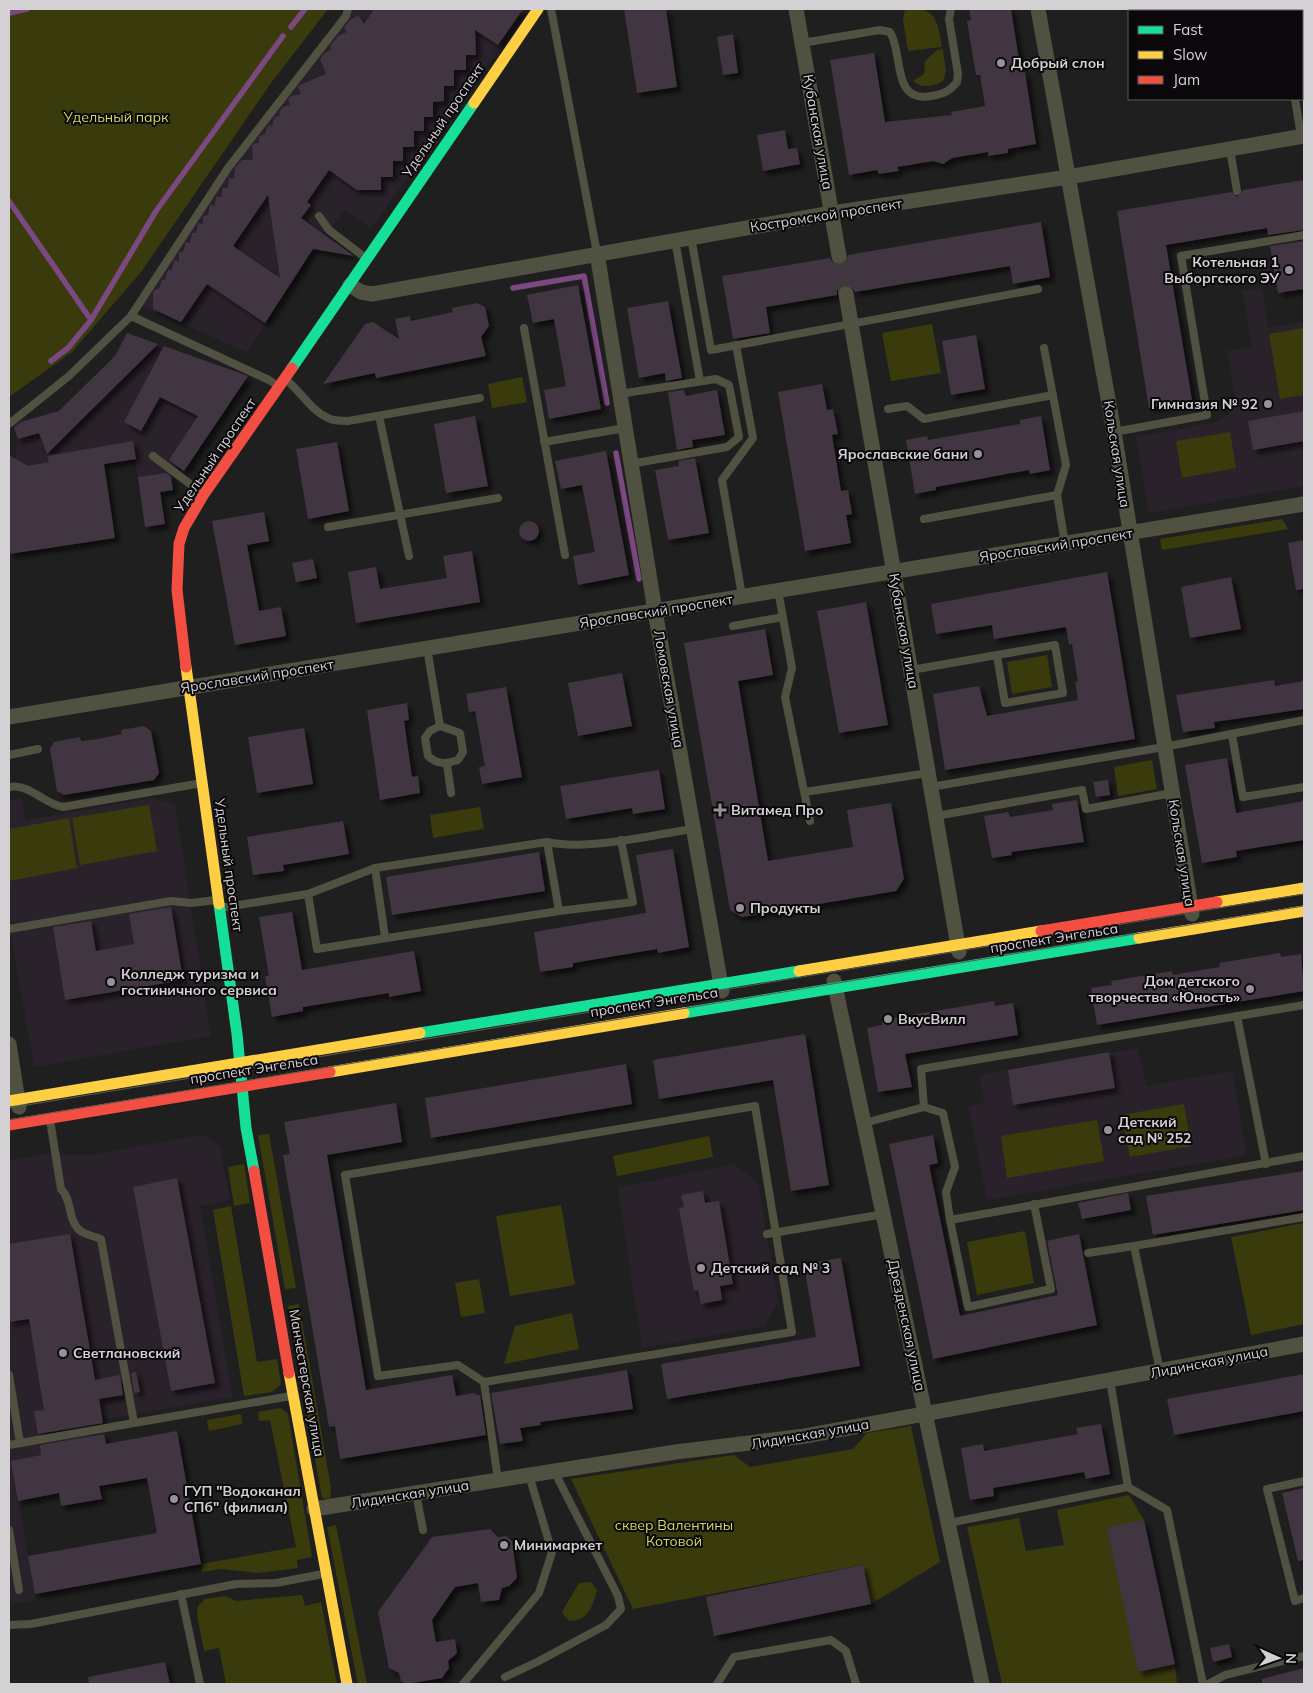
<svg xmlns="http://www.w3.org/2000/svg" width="1313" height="1693" font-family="Mulish,sans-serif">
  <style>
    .built { fill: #2a222a }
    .green { fill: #3a3b0d }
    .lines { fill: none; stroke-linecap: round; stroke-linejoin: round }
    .stream { stroke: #7b4882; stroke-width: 5.5 }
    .building { fill: #403540; fill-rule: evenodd; filter: url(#shadow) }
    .street-tunnel { stroke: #3b3a3b; stroke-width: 15; stroke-dasharray: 15 8; stroke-linecap: butt }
    .lane { stroke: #505140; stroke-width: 8 }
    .street { stroke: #505140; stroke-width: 15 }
    .fast { stroke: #16e098; stroke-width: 11 }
    .slow { stroke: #ffcf43; stroke-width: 11 }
    .jam { stroke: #f24e42; stroke-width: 11 }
    .tram { stroke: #5b5a50; stroke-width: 1 }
    .poi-dot { fill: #959395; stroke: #0a080a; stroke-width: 2 }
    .labels { text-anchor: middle; stroke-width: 4; stroke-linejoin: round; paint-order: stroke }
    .poi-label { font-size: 14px; font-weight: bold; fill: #d4d1d4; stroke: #0a080a; text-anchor: start }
    .park-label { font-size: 14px; fill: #d3d85b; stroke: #0a080a }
    .street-label { font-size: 14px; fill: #d4d1d4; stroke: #0a080a }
  </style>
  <defs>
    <filter id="shadow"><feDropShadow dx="4.5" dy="4.5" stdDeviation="2.5" flood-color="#0009"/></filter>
  </defs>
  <rect width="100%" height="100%" fill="#201f20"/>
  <g class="built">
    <path d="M351,9H523L526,11L371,228L346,210L324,235L335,243L329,252L313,249L247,352L139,305L264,117Z"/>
    <path d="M1262,288L1268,328L1304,322V486L1149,513L1136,437L1217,422L1230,413L1235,396L1227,351L1252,347L1242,291Z"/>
    <path d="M127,333L248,376L184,471L178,466L171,475L173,490L161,493L165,524L145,527L135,459L9,480V460L15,458L18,439L12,424L48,414L52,417L111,360Z"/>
    <path d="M22,798L26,820L153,798L175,805L211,1036L34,1067L9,922V800Z"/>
    <path d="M1138,1048L1146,1086L1232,1071L1247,1155L987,1200L968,1106L984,1103L979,1075Z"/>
    <path d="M203,1135L220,1146L230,1200L200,1206L233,1397L81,1423L85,1448L12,1461L36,1600L9,1605V1160L45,1154L88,1155Z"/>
    <path d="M734,1164L758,1183L778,1303L765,1326L642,1348L618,1188Z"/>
  </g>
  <g class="green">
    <path d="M9,9H328L271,83L141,272L72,352L9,397Z"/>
    <path d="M905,9C936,5 938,22 942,47L908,51L903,20Z"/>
    <path d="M943,49L946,71L943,81C935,86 921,89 913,81L924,74L925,61L937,50Z"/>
    <path d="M932,324L941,373L891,381L882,333Z"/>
    <path d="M1304,328V395L1280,399L1269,334Z"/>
    <path d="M522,377L527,402L492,408L488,384Z"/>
    <path d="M1230,432L1236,468L1182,478L1176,441Z"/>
    <path d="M1282,519L1288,529L1162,550L1160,539Z"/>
    <path d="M1047,655L1052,687L1012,694L1007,662Z"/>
    <path d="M1152,760L1157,789L1118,796L1114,767Z"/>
    <path d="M149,805L157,851L80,865L72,818Z"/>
    <path d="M480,807L484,829L433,838L430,815Z"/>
    <path d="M69,818L77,868L9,881V829Z"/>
    <path d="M1184,1104L1191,1146L1130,1157L1122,1115Z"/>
    <path d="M1097,1120L1104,1161L1007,1178L1001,1136Z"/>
    <path d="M269,1134L296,1288L285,1289L258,1135Z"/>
    <path d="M709,1136L713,1157L617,1176L613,1156Z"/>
    <path d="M244,1164L250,1203L234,1206L228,1167Z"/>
    <path d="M561,1205L575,1285L510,1296L496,1216Z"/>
    <path d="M231,1206L257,1362L277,1359L281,1384L272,1392L244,1396L213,1210Z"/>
    <path d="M1304,1223V1324L1251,1335L1231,1237Z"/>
    <path d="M1025,1231L1034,1283L977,1295L967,1242Z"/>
    <path d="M479,1279L485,1313L461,1317L455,1283Z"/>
    <path d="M299,1304L331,1488L330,1499L322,1498L288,1306Z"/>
    <path d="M572,1313L579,1349L504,1364L515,1326Z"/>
    <path d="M281,1408L288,1414L312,1557L297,1560L298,1568L258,1573L221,1569L202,1572L201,1564L296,1547L270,1420L259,1421L258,1412Z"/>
    <path d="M241,1414L242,1424L209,1431L207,1420Z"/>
    <path d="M911,1426L940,1562L871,1604L862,1565L633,1609L571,1479L734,1455L750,1467L853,1449L867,1433Z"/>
    <path d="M1129,1495L1144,1520L1138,1672L1175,1664L1177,1684H1002L967,1527L1019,1518L1026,1551L1064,1545L1057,1510Z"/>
    <path d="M336,1525L367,1684H358L327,1527Z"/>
    <path d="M591,1582L597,1590C593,1606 588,1621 569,1621L562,1612L579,1583Z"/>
    <path d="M302,1595L305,1606L321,1602L337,1684H226L219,1648L204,1651L197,1615L198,1606L205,1599L226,1596L236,1601Z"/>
  </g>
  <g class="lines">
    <g class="stream">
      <path d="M9,13L27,9"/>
      <path d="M291,27L305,9"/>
      <path d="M9,201L91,320"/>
      <path d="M513,288L584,276L607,403"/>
      <path d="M51,361L68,348L91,320L156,211L283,36"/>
      <path d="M616,453L639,579"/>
    </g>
  </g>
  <g class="building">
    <path d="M374,9H523L498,45L475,30L476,55H466V70H454V86H444V101L433,102V117H424V131H414V147H403V161H393V177H381V190H357L329,170L307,202L311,205L301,218L354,256L313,249L265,323L207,284L181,322L153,309V292L156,289H159L162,280H165L168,270H172L174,260L179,261V252H183L186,242L190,243L192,233H196L198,223L203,224V216L208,215L210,205L215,206L216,197H222V188H228L229,178L234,179L235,168L242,160H253L252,146L255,143H259V137L265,134L268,126L272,125L275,117L280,116L279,112L283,107L290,105L288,99L291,96L301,94L298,87L300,85L326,74L320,59L324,53L331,50L330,46L338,36L347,32L344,28L349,21L358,15L364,24ZM268,195L280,278L233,246Z"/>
    <path d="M624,9H666L677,87L637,93Z"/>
    <path d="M969,9H1011L1021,72H1025L1036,144L1008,149V153L988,156V152L952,158L943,164L933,161L897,167L899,171L879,174L877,170L849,175L830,60L874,53L885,122L952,115L951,112L985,106L980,75H976L967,21L971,20Z"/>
    <path d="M733,34L738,73L723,75L717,37Z"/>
    <path d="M785,130L788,149L797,148L800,164L763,171L757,135Z"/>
    <path d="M1304,180V230L1268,235L1267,228L1166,245L1192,400L1149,408L1117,211L1232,192L1237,197L1243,190Z"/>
    <path d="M1041,222L1050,277L1013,284L1010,266L855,292L850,285H844L837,290V295L766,307L770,333L733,339L722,276L830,258L832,262L840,265L845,263L848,255Z"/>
    <path d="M1304,241V289L1278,293L1270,246Z"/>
    <path d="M578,285L601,409L549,419L544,390L566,386L554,319L533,323L527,295Z"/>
    <path d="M668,301L682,378L666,381L665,373L639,378L627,308Z"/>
    <path d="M477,303L485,307L489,326L481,337L486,356L376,378L375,373L323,384L365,324L373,322L399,339L395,319L410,316L411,321L453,312L452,308Z"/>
    <path d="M127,333L158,344L47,454L39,433L18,439L14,428L21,422L59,411L116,355Z"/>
    <path d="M976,335L985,389L951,395L942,341Z"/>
    <path d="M164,346L248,376L184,471L169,460L198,416L160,397L141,431L124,422Z"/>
    <path d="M822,384L827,410L833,409L838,434L832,435L841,491L848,490L852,514L846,515L851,543L805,551L778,392Z"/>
    <path d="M684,390L686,396L717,390L725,435L692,440L693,447L677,450L668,392Z"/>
    <path d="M1304,411V441L1253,450L1248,421Z"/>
    <path d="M475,416L488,486L446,493L434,424Z"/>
    <path d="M1041,416L1050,470L1030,474L1029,470L936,487V490L915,494L906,440L927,436L928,440L1020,424V420Z"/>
    <path d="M133,441L136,459L104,464L115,538L9,554V455L28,466L49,462L47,456Z"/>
    <path d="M337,442L349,511L308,519L296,449Z"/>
    <path d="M606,451L629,575L578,585L573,556L595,552L582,485L561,489L555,461Z"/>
    <path d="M695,458L709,533L668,540L655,470L679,466L678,461Z"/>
    <path d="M166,473L171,477L173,490L160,492L165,524L145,527L138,477Z"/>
    <path d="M264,512L269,541L247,545L259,611L281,607L286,636L235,645L212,521Z"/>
    <circle cx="529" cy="531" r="10"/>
    <path d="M1304,540V589L1296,590L1288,543Z"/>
    <path d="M472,551L480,602L356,623L348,572L376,567L380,589L447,578L443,556Z"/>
    <path d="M313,559L317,578L296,582L292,563Z"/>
    <path d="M1107,572L1135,739L945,770L933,694L979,686L987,716L1078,700L1075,682H1078L1072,644L1069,645L1066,627L994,639L992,625L936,634L931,604Z"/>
    <path d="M1231,577L1241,629L1190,638L1181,587Z"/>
    <path d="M866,602L888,725L839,733L817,611Z"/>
    <path d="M765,629L773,675L738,681L768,861L853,847L847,810L891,803L904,879L896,891L742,917L730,910L684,643Z"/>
    <path d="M622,673L632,726L578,736L568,683Z"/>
    <path d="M1274,680L1275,686L1304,681V709L1214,722L1215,728L1183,732L1176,695Z"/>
    <path d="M506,687L522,777L482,784L479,767L485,766L475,711L469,712L466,694Z"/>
    <path d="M407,703L409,720L404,721L412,777L418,776L420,793L380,800L367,710Z"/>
    <path d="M144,726L151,731L159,773L154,780L64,795L57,791L50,749L54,742L80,737L81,741L98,739L122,734L121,730Z"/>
    <path d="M304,728L313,784L257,793L248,737Z"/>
    <path d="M1227,758L1236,813L1304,801V840L1236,851L1237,857L1202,863L1185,765Z"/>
    <path d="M659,770L665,809L633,814L632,808L566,819L560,786Z"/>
    <path d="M1108,780L1110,795L1096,797L1093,782Z"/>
    <path d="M1077,800L1084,842L1011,852L1012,855L992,858L984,816L1008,812L1010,817L1053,810L1052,804Z"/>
    <path d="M343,821L349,854L283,865L284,871L253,875L247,837Z"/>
    <path d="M673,849L689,947L658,953L657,949L573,963V967L540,972L534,932L646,913L636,855Z"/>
    <path d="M539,852L545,891L392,915L386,877Z"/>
    <path d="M171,907L183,980L65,1000L53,927L91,921L96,951L134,944L129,914Z"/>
    <path d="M292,912L302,970L414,951L421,991L389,997V993L303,1007V1011L272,1017L265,976H269L259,917Z"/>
    <path d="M1280,953L1281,957L1301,954L1304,991L1097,1025L1091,988L1112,985L1111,981L1172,971L1173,975L1196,971L1220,967L1219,963Z"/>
    <path d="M994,1001L995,1006L1013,1003L1018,1035L905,1054L912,1087L878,1092L867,1028L882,1025V1020Z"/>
    <path d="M805,1034L829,1185L791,1191L773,1080L659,1099L653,1060Z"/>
    <path d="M1109,1052L1115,1088L1013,1105L1008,1070Z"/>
    <path d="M626,1064L632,1104L431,1138L425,1098Z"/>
    <path d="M396,1103L402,1142L327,1155L366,1390L452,1375L456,1396L475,1393L476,1395H480L486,1435L340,1459L335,1426L329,1427L283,1155L290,1154L284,1122Z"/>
    <path d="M933,1135L938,1163L929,1165L960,1316L1058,1295L1047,1241L1079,1234L1097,1325L933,1359L889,1144Z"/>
    <path d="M1304,1171V1210L1153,1235L1146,1196Z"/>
    <path d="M177,1178L215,1383L171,1391L133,1187Z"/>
    <path d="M703,1191L705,1203L719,1201L733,1284L720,1286L722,1300L701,1304L698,1290L694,1291L679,1208L684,1207L681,1195Z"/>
    <path d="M1128,1193L1131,1210L1082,1219L1078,1203Z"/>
    <path d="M70,1234L95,1380L120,1375L123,1395L99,1399L103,1423L38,1434L34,1411L44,1410L29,1319L9,1322V1244Z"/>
    <path d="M841,1258L860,1366L667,1399L661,1364L816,1337L804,1264Z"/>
    <path d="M627,1370L633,1409L540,1422L541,1425L520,1428L523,1441L500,1444L491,1393Z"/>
    <path d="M136,1372L140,1392L134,1393L131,1373Z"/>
    <path d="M1304,1374V1411L1174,1435L1167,1399Z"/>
    <path d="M1101,1424L1110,1474L1086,1479L1084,1472L993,1488L994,1496L970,1500L961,1448L983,1444L984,1451L1078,1434L1076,1428Z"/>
    <path d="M177,1431L201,1564L35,1594L28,1556L157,1533L147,1478L99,1486L102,1499L61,1506L59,1493L18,1501L11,1461L41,1455L40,1445L104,1434L106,1444Z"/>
    <path d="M1304,1488V1560L1298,1561L1282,1493Z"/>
    <path d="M1144,1520L1175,1664L1138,1672L1107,1528Z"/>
    <path d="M490,1529L498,1537L506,1536L512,1541L517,1578L509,1586L502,1588L499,1600L481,1602L478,1583L455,1587L432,1620L436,1642L455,1639L457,1653L448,1661L449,1668L442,1678L406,1684L401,1681L399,1673L389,1668L378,1612L432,1537Z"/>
    <path d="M863,1565L871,1604L714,1636L706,1597Z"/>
    <path d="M1229,1644L1232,1657L1213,1662L1210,1648Z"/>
    <path d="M165,1662L170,1684H89L88,1677Z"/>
    <path d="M1304,1668V1684H1262V1679Z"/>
  </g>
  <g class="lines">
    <path class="street-tunnel" d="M839,256L846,294"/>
    <g class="lane">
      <path d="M551,9L597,253"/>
      <path d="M1279,9L1280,11"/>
      <path d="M802,43L880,30L890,32C904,55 891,103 931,96C943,94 949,92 957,82L958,74L949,19L951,9"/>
      <path d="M1295,99L1301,136"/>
      <path d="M1230,149L1237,191"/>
      <path d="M319,216L329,230L367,259"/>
      <path d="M691,237L711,350L1038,289"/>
      <path d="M675,240L700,381"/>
      <path d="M131,316L269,380L278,386"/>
      <path d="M524,328L565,555"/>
      <path d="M736,345L753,438L722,480L742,596"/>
      <path d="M1044,348L1066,465L1057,495L1065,544"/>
      <path d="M285,379C300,390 310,410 328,418C333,421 342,421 348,421L480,398"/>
      <path d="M619,394L716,379L729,385L739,437L727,447L630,464"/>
      <path d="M888,409L907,406L924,419L1053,395"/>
      <path d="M379,416L409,556"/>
      <path d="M9,424L69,376L131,316L228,168L346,16L348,9"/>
      <path d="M1114,432L1207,415L1181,256L1304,235"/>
      <path d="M544,442L625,428"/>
      <path d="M153,456L202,493"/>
      <path d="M924,519L1057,495"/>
      <path d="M328,527L498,498"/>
      <path d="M778,590L792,668L785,697L810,821"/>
      <path d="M733,626L783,617"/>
      <path d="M427,648L440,726L460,733L463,752L458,760C446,764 438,765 428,756L425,738L430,731L440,726"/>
      <path d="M911,670L1055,645L1063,693L1005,703L997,656"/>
      <path d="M1232,735L1243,797L1304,787"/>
      <path d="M9,755L38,749"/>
      <path d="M447,764L451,793"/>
      <path d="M9,787C29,783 44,804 63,807L202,783"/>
      <path d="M931,787L1164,747L1304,720"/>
      <path d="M805,792L928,773"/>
      <path d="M936,816L1082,790L1086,809L1172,793"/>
      <path d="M547,842L559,911"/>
      <path d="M375,868L385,937"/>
      <path d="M308,894L317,949L559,911L633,902L621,840"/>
      <path d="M220,908L308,894L375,868L547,842C589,851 650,835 693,829"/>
      <path d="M9,929L171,901L191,903L216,900"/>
      <path d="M1304,1005L921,1069L924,1107L943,1113L955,1167L946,1192L950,1220L1304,1156"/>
      <path d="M1237,1016L1266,1164"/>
      <path d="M755,1106L792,1332L484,1382L458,1365L378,1376L345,1175Z"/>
      <path d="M50,1120L61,1189C73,1200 67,1223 82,1232C88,1235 95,1237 101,1239L134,1423L291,1396"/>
      <path d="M864,1123L924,1107"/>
      <path d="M950,1220L968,1307L1051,1289L1034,1204"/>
      <path d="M767,1234L884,1214"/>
      <path d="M1088,1253L1134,1246"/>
      <path d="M1160,1371L1134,1246L1304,1217"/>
      <path d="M9,1375L20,1443"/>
      <path d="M1110,1380L1128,1487L1167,1510L1203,1684"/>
      <path d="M484,1382L498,1480"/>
      <path d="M9,1445L134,1423"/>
      <path d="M1304,1481L1267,1489L1295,1601L1304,1598"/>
      <path d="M416,1493L423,1530"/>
      <path d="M949,1523L1128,1487"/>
      <path d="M9,1530L19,1590"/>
      <path d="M181,1594L200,1684"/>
      <path d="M9,1625L31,1624L236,1584L276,1583L323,1574"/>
      <path d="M505,1677L537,1662L606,1625L621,1609L618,1596L554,1471"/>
      <path d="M463,1684L539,1593L552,1552L529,1475"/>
      <path d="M717,1684L734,1657L831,1640L846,1651L856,1684"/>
      <path d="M1208,1684L1225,1675L1304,1656"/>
    </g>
    <g class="street">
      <path d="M796,9L839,256"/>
      <path d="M1038,9L1114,432L1192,914"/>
      <path d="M597,253L655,611L722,991"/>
      <path d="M350,285L361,292L372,294L832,213L1068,177L1304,136"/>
      <path d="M846,294L959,952"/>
      <path d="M9,717L1304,504"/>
      <path d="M834,981L982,1684"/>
      <path d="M9,1044L19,1107"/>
      <path d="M314,1509L676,1452L805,1436L1304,1344"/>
    </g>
    <g class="fast">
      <path d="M292,368L474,103"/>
      <path d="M219,904L237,1034L246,1128L254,1171"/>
      <path d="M684,1013L1139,938"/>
      <path d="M420,1033L799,971"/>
    </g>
    <g class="slow">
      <path d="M474,103L538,9"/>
      <path d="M186,667L219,904"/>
      <path d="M1217,902L1304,888"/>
      <path d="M1139,938L1304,911"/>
      <path d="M799,971L1041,931"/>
      <path d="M330,1072L684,1013"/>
      <path d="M9,1101L420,1033"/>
      <path d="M289,1373L347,1684"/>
    </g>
    <g class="jam">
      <path d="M186,667L177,590L179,544L184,528L204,494L292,368"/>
      <path d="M1041,931L1217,902"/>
      <path d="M9,1125L330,1072"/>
      <path d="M254,1171L289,1373"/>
    </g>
    <g class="tram">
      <path d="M9,1108L1304,894"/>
      <path d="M9,1120L1304,906"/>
    </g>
  </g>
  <g class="poi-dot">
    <circle cx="1001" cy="63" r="5"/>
    <circle cx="1289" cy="270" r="5"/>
    <circle cx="1268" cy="404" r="5"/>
    <circle cx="978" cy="454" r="5"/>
    <path d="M717.5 802.5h5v5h5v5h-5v5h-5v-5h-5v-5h5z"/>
    <circle cx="740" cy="908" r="5"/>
    <circle cx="111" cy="982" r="5"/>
    <circle cx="1250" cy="989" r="5"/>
    <circle cx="888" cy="1019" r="5"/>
    <circle cx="1108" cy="1130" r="5"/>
    <circle cx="701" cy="1268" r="5"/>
    <circle cx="63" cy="1353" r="5"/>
    <circle cx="174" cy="1499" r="5"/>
    <circle cx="504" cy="1545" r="5"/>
  </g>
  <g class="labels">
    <g class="poi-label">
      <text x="1011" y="68">Добрый слон</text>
      <text x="1279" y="267" text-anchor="end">Котельная 1<tspan x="1279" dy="16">Выборгского ЭУ</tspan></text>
      <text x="1258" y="409" text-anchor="end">Гимназия № 92</text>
      <text x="968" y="459" text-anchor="end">Ярославские бани</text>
      <text x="731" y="815">Витамед Про</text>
      <text x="750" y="913">Продукты</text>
      <text x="121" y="979">Колледж туризма и<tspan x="121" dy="16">гостиничного сервиса</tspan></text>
      <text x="1240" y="986" text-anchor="end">Дом детского<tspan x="1240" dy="16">творчества «Юность»</tspan></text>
      <text x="898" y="1024">ВкусВилл</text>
      <text x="1118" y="1127">Детский<tspan x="1118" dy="16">сад № 252</tspan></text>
      <text x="711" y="1273">Детский сад № 3</text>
      <text x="73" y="1358">Светлановский</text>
      <text x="184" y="1496">ГУП "Водоканал<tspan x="184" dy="16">СПб" (филиал)</tspan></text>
      <text x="514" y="1550">Минимаркет</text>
    </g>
    <g class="park-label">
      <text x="116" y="122">Удельный парк</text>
      <text x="674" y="1530">сквер Валентины<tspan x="674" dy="16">Котовой</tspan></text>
    </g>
    <g class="street-label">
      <text transform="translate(443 120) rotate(-56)" y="5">Удельный проспект</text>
      <text transform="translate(818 132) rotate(80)" y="5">Кубанская улица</text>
      <text transform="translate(826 215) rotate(-9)" y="5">Костромской проспект</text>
      <text transform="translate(1117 454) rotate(81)" y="5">Кольская улица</text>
      <text transform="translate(215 455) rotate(-56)" y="5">Удельный проспект</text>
      <text transform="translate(1056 545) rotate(-9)" y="5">Ярославский проспект</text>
      <text transform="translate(656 611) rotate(-9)" y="5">Ярославский проспект</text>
      <text transform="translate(904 631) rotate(80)" y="5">Кубанская улица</text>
      <text transform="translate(257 676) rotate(-9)" y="5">Ярославский проспект</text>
      <text transform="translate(669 689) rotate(80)" y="5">Ломовская улица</text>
      <text transform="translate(1182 853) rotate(81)" y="5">Кольская улица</text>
      <text transform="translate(229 865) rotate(82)" y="5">Удельный проспект</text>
      <text transform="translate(1054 938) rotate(-9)" y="5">проспект Энгельса</text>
      <text transform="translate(654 1002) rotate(-9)" y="5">проспект Энгельса</text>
      <text transform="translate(254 1069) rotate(-9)" y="5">проспект Энгельса</text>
      <text transform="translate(907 1325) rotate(78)" y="5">Дрезденская улица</text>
      <text transform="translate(1209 1362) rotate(-11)" y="5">Лидинская улица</text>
      <text transform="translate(307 1383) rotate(80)" y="5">Манчестерская улица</text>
      <text transform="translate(810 1434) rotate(-10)" y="5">Лидинская улица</text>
      <text transform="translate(410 1494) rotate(-9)" y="5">Лидинская улица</text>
    </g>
  </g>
  <rect width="1313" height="1693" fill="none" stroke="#d4d1d4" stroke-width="20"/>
  <rect x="1128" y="10" width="175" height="90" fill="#0a080a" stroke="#5b585b"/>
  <rect x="1138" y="26" width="25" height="8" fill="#16e098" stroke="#5b585b"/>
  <text x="1173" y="35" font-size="15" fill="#d4d1d4">Fast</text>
  <rect x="1138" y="51" width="25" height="8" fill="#ffcf43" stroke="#5b585b"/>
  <text x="1173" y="60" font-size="15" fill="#d4d1d4">Slow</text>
  <rect x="1138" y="76" width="25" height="8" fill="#f24e42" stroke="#5b585b"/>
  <text x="1173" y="85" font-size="15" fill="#d4d1d4">Jam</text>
  <g transform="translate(1278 1658) rotate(92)" stroke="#0a080a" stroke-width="4" paint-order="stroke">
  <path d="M0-4L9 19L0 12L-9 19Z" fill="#d4d1d4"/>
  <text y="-8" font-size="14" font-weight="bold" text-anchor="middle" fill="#d4d1d4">N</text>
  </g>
</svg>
